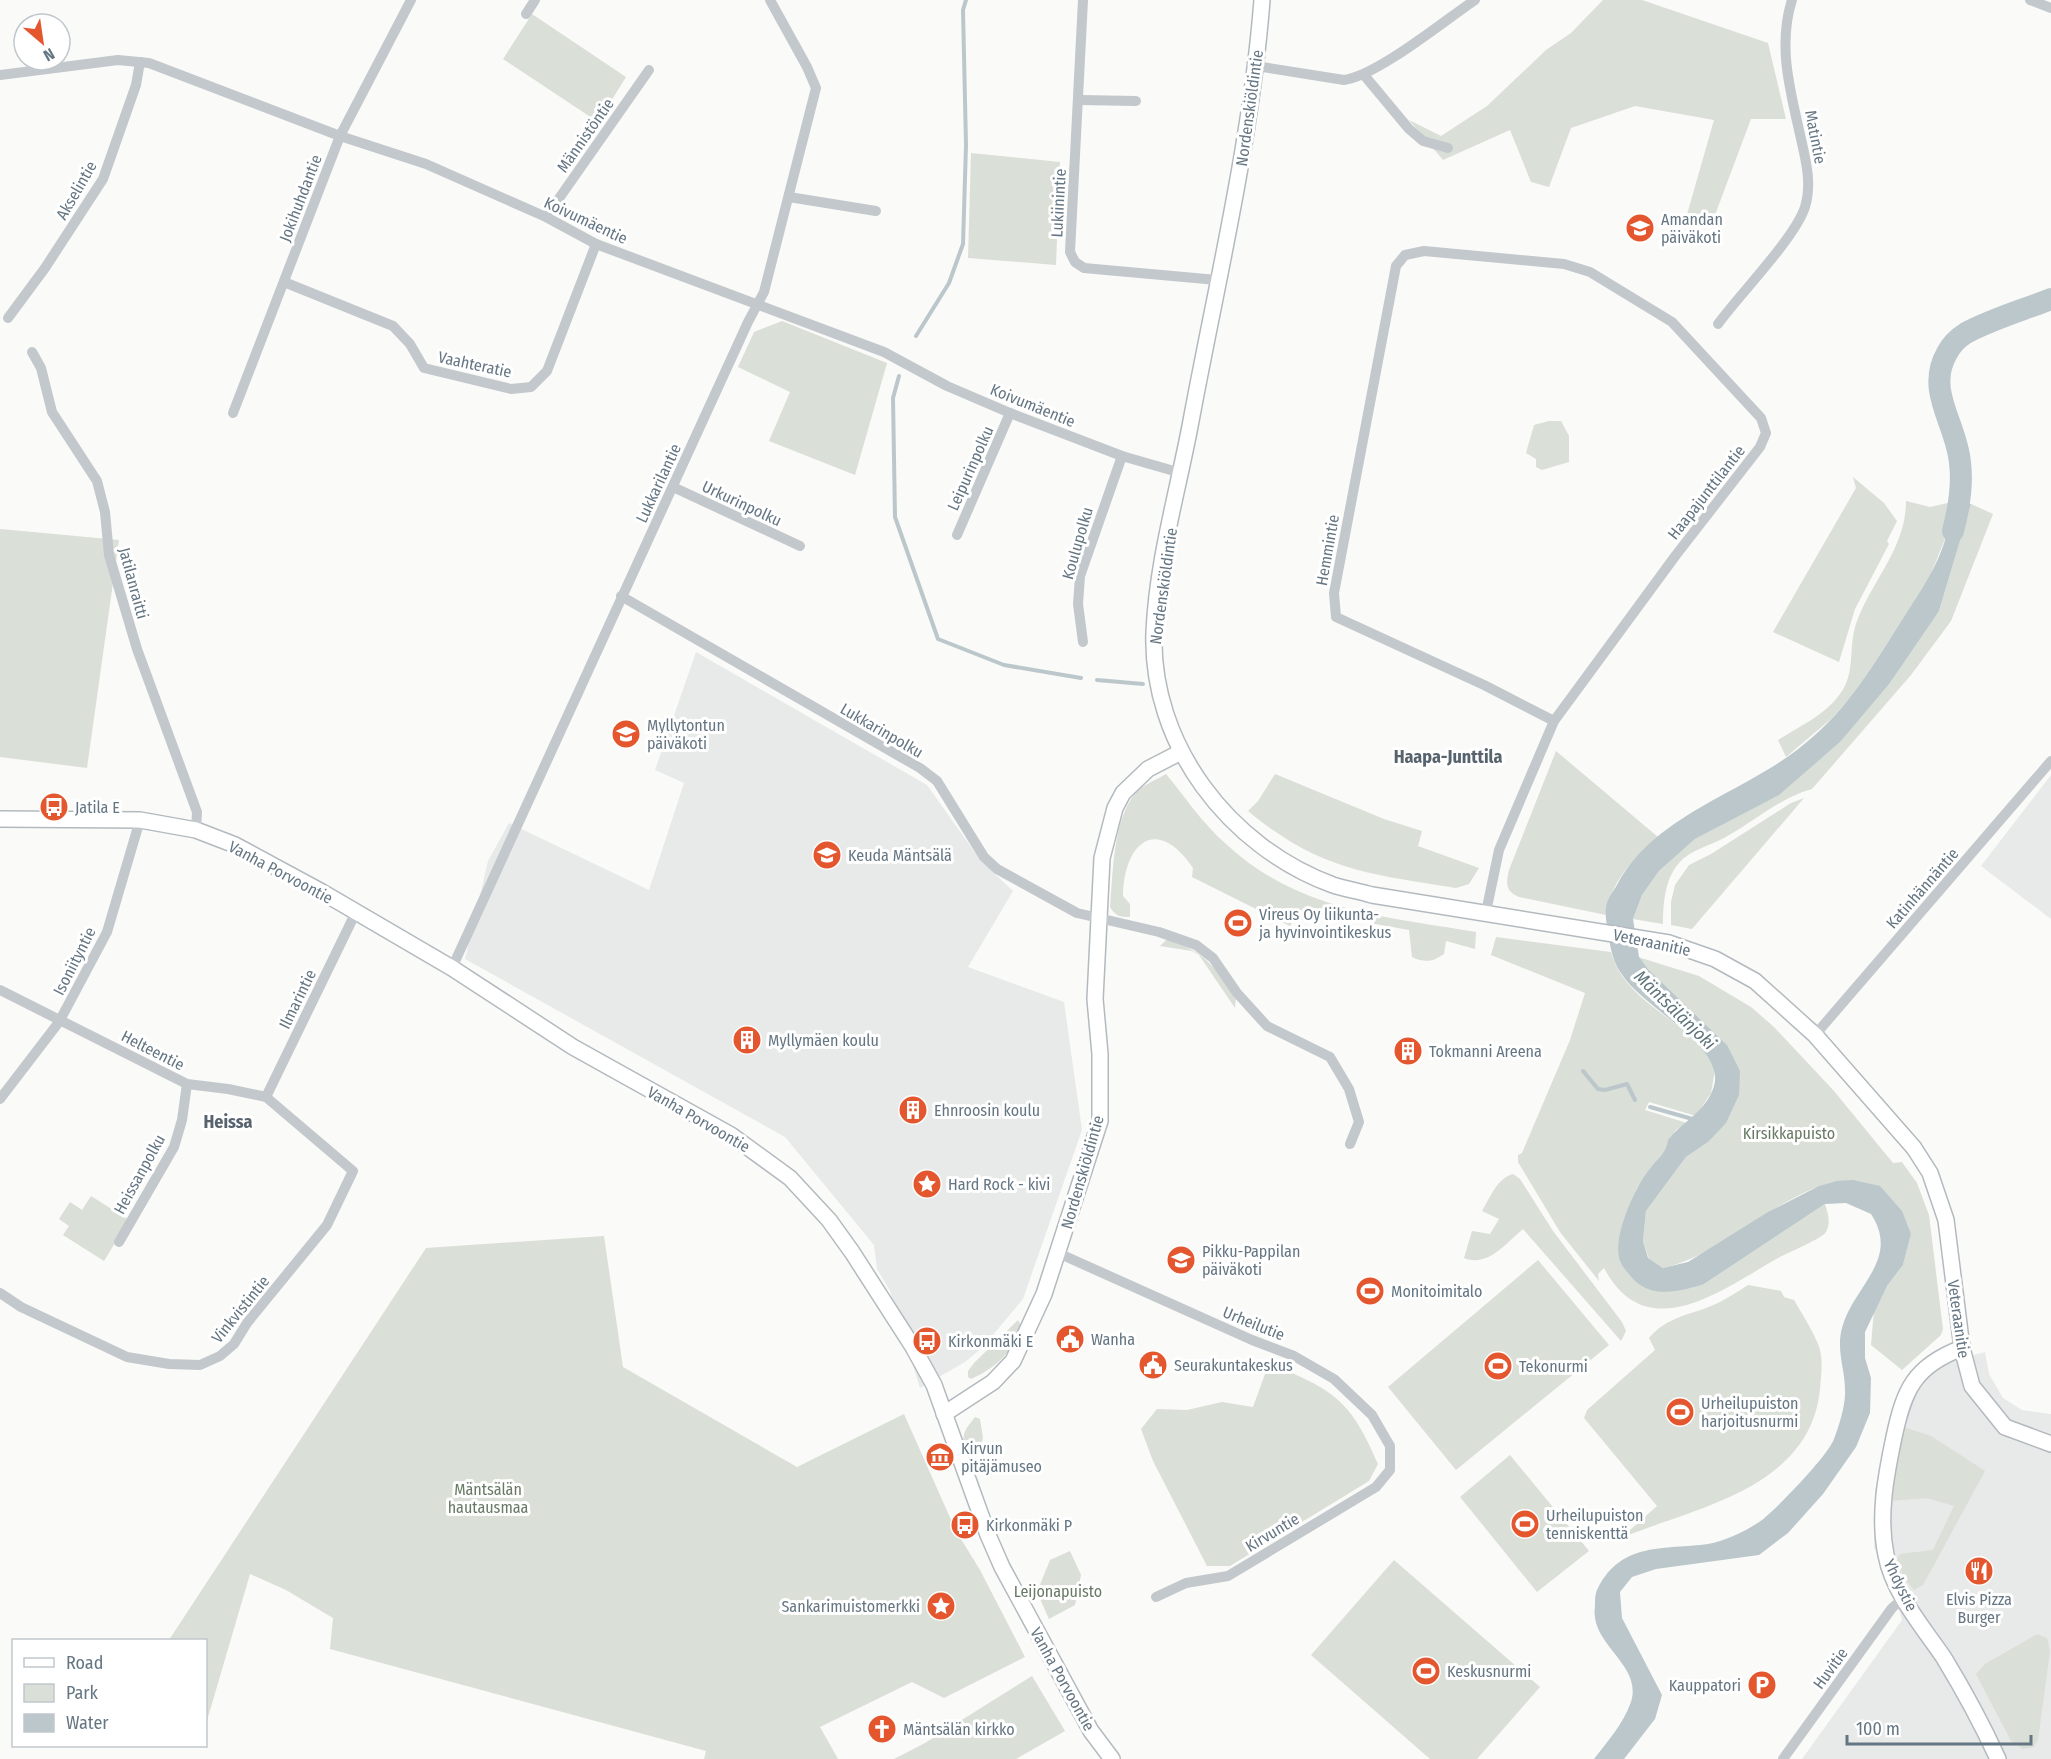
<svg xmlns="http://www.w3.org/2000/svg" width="2051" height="1759" font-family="'Fira Sans Condensed',sans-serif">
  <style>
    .built { fill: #e8e9e9 }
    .green { fill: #dadfd7 }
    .water { fill: #bbc7cb }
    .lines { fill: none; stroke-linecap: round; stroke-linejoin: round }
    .stream { stroke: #bbc7cb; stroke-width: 4 }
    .river { stroke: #bbc7cb; stroke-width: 22 }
    .secondary-casing { stroke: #b3babf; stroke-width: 18 }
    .street { stroke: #c3c8cc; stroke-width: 10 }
    .secondary { stroke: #fff; stroke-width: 15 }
    .labels { text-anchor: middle; stroke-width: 6; stroke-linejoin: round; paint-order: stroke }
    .street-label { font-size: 16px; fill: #657683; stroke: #fff }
    .poi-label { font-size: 16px; fill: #657683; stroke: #fff; text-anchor: start }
    .park-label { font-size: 16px; fill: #687a64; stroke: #fff }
    .neighbourhood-label { font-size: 18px; font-weight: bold; fill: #57646e; stroke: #fff }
    .water-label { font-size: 18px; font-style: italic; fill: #60757c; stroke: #fff }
  </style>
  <rect width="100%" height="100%" fill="#fafaf8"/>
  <g class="built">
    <path d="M696,652L927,785L981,861L1013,891L968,967L1064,1002L1082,1130L1023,1299L982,1348L965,1362L920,1388L890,1291L877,1269L874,1245L785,1137L465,959L488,861L509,823L649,890L684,783L655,770Z"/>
    <path d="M2051,775V919L1981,866Z"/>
    <path d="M1985,1352L1989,1374L2003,1398L2022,1410L2051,1414V1759H1802L1902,1620L1894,1590L1874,1547L1875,1490L1915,1382L1941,1363Z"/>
  </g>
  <g class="green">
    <path d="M1603,0H1642L1768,43L1786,119H1751L1712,223L1686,218L1714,120L1635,106L1571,128L1549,187L1531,182L1510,130L1443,160L1409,120L1441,136L1487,106L1546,50L1571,33Z"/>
    <path d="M532,14L626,77L598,122L503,59Z"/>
    <path d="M971,153L1060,162L1056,265L968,258Z"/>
    <path d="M782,321L887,363L855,475L769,441L790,392L738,367L754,332Z"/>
    <path d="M1549,421H1561L1569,436V462L1542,470L1536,467V459L1526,453L1534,425Z"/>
    <path d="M1853,477L1884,503L1897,521L1887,541L1889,544L1855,609L1839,662L1773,632L1856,488Z"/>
    <path d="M1906,501L1930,507L1952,502L1951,524L1926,586L1866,680L1831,719L1786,757L1778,740C1800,726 1824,716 1840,694C1856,673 1848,648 1856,624C1871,581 1906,549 1906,501Z"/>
    <path d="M1971,504L1993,514L1951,621L1911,675L1812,789C1779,798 1754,822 1724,838C1709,846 1690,850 1679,863C1665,879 1663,903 1663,924L1633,919L1642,895L1659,871L1695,839L1778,795L1840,742L1939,611Z"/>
    <path d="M0,529L119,540L87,768L0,757Z"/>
    <path d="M1556,751L1658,837C1634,858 1610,882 1606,915L1519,897C1505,891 1506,883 1509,870Z"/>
    <path d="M1166,774C1185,797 1203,824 1226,844C1297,910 1384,917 1476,932L1475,949L1446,941L1444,954C1432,962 1425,963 1412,957L1409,930L1314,913L1312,918L1293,921L1290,926L1192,877L1193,868C1157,815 1124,842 1123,896L1130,904V917C1120,917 1115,916 1110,907C1113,875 1113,819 1135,794C1142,785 1156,780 1166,774Z"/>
    <path d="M1275,774L1384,819L1422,831L1418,846L1479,868L1469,884L1456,888C1368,874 1319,870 1248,811L1258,801Z"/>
    <path d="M1804,798L1692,929L1671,925V902L1675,885L1689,865L1711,854L1791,803Z"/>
    <path d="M1496,937L1611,952C1626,1007 1694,1020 1715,1070L1711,1093L1696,1116L1649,1102L1645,1110L1687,1123L1676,1130L1667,1147L1637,1188L1629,1207L1620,1261L1704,1284L1825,1204C1828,1213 1831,1223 1826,1232C1823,1238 1787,1253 1778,1258C1723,1289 1647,1349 1604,1268L1598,1274L1599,1281L1560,1232L1518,1162V1155L1522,1153L1570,1040L1585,993L1491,955Z"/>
    <path d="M1167,939C1207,953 1212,965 1236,997L1235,1008L1199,955L1192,951L1160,946Z"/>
    <path d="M1638,957L1699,976L1751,1007L1774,1027L1834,1091L1893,1163L1902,1162L1917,1183L1929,1215L1943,1329L1941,1335L1902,1370L1871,1345L1874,1310L1887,1286L1903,1265L1911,1234L1836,1181C1773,1197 1726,1253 1663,1268L1649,1259L1643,1241L1646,1211L1686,1157L1708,1142L1727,1045L1648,969Z"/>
    <path d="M1513,1174L1520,1179L1553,1231L1622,1322L1626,1331L1621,1341L1523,1229C1507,1242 1488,1268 1464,1258L1472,1231L1490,1234L1499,1219L1482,1211C1490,1198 1497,1178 1513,1174Z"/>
    <path d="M91,1196L129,1220L104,1261L63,1235L69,1226L59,1219L70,1202L82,1210Z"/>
    <path d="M604,1236L623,1367L797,1467L904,1414L956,1531L980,1570L1025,1657L944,1698L912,1682L820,1727L838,1759H704L706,1751L330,1649L333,1618L286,1590L250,1574L206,1724V1640H169L426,1248Z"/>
    <path d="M1538,1260L1609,1345L1456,1470L1388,1387Z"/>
    <path d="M1748,1285L1781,1291L1784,1297L1794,1300C1802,1314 1812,1329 1818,1344C1824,1358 1821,1375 1820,1389C1810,1489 1696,1507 1621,1538L1657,1506L1584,1418L1587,1410L1655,1350L1649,1338C1668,1315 1694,1315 1720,1302C1729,1297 1739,1291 1748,1285Z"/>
    <path d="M1018,1320L1021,1325C1013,1352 997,1367 971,1379L968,1377V1371L974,1363Z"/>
    <path d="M1269,1363C1333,1390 1350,1398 1378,1464L1369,1481L1230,1566H1207L1153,1461L1141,1429L1157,1409L1187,1410L1222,1402L1253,1407Z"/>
    <path d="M975,1417L980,1419L983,1438L980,1448L973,1451L966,1450C960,1434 966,1429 975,1417Z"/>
    <path d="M1904,1427L1931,1436L1985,1471L1923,1585L1914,1590L1904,1578L1897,1558L1900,1554L1933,1550L1954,1506L1927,1498L1890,1501Z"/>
    <path d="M1510,1455L1589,1551L1537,1592L1460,1497Z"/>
    <path d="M1070,1551L1081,1575L1075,1605L1049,1619L1037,1592L1050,1560Z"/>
    <path d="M1394,1560L1540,1687L1477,1759H1430L1311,1655Z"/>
    <path d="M2037,1634L2047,1638L2050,1651L2038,1740L2034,1747L2023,1749L2011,1741L1976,1674L1985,1664Z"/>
    <path d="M1032,1676L1065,1731L1016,1759H894L925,1743Z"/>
  </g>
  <path class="water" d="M1952,502L1971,504L1939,611L1889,684L1840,742L1779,795L1695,839L1659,871L1642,895L1633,919L1639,957L1648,969L1727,1045L1740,1071L1739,1095L1726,1123L1708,1142L1686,1157L1646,1211L1643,1241L1648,1258L1663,1268L1688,1262L1768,1212L1819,1186L1836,1181L1853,1180L1880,1186L1902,1211L1911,1234L1903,1265L1887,1286L1865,1332V1358L1871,1378L1870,1413L1856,1447L1823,1494L1788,1533L1759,1555L1656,1569L1632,1577L1620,1592L1622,1618L1662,1695L1655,1719L1624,1759H1594C1608,1741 1623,1724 1631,1702C1643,1664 1589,1645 1595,1606C1595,1600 1595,1593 1598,1588C1622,1541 1665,1550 1708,1544C1726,1541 1748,1530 1762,1520C1778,1507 1827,1457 1834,1439C1839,1426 1846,1404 1845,1390C1845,1368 1836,1350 1842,1328C1853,1286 1901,1260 1871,1214L1846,1203L1825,1204L1704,1284C1682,1291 1653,1299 1634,1280C1629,1274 1623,1268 1620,1261C1612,1239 1633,1192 1646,1174C1653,1163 1667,1153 1668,1140C1684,1120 1706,1112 1714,1086C1726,1047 1644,1008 1623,976C1613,963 1611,950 1608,934C1607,924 1604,913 1607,903C1609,896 1615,889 1618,883C1656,815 1738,795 1797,750C1845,713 1868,674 1899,625C1926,582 1948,555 1952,502Z"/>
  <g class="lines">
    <g class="stream">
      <path d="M916,336L949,283L963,244L966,145L963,10L966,0"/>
      <path d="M899,376L893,398L895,517L938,639L1004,665L1081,678"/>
      <path d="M1097,680L1143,684"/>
      <path d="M1583,1071L1598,1089L1605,1090L1627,1084L1635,1100"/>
      <path d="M1650,1107L1696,1120"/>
    </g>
    <path class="river" d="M1953,531C1959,508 1963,486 1960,463C1957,424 1925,391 1947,353C1951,345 1958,338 1966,333C1992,319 2023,310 2051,299"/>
    <g class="secondary-casing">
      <g id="secondary">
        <path d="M1262,0C1251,142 1217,281 1191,421C1178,491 1157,561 1154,632C1150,744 1229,847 1333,885C1345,889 1359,891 1372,895L1669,943L1715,959L1755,981L1815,1035L1914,1148L1930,1173L1946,1220L1962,1348L1972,1386L2005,1427L2051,1444"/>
        <path d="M0,819L140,820L196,830L235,845L322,892L452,968L573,1047L731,1135L790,1178L829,1220L852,1252L913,1347L934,1385L988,1535L1002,1567L1091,1731L1112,1759"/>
        <path d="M1962,1348C1914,1366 1904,1390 1894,1437C1886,1475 1878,1516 1886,1555C1893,1593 1923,1627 1944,1658C1964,1691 1982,1724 1998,1759"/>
        <path d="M944,1414L993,1382L1013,1361L1044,1294L1100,1121V1054L1095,999L1102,858L1115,808L1123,793L1148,769L1181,752"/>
      </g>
    </g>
    <g class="street">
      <path d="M1083,0L1070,252L1075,262L1084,268L1217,280"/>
      <path d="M2030,0L2051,8"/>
      <path d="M526,14L535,0"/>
      <path d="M1256,66L1344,80C1377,76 1445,20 1475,0"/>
      <path d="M0,75L118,60L149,63L340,136L426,164L546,217L596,244L884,352L947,386L1010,413L1122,456L1181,473"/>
      <path d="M1364,75L1409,129L1423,141L1448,148"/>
      <path d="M1079,100L1136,101"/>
      <path d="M789,197L876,211"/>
      <path d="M546,217L649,70"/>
      <path d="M284,282L393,326L410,344L424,368L511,389L531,387L547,371L596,244"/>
      <path d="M8,318L45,268L103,179L136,85L140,62"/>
      <path d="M1718,324C1739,295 1795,238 1805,207C1812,184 1806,161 1801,139C1791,93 1777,47 1792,0"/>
      <path d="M32,352L41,368L52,412L97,481L105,512L109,555L137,649L197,812L196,830"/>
      <path d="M233,413L340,136L411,0"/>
      <path d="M673,487L800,546"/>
      <path d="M957,535L1010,413"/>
      <path d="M621,596L920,768L937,781L984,857L997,869L1077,913L1159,932L1196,945L1213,958L1237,993L1267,1026L1330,1057L1349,1089L1359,1122L1350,1144"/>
      <path d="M1083,642L1078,604L1080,576L1122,456"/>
      <path d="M1486,912L1499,850L1554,721L1676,555L1760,447L1766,433L1761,418L1672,322L1590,272L1564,264L1424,251L1405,255L1396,266L1334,593L1336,617L1484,685L1554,721"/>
      <path d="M452,968L748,322L764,292L816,88L807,67L770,0"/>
      <path d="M0,990L187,1084L228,1089L266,1097L353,1171L327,1225L247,1323L234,1344L220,1356L200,1365L169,1364L127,1357L21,1307L0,1293"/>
      <path d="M1815,1035L2051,761"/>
      <path d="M266,1097L355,914"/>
      <path d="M0,1099L59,1022L107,932L140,820"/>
      <path d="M119,1242L174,1147L182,1120L187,1084"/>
      <path d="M1058,1253L1252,1340L1294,1356L1334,1379L1372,1415L1390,1446V1470L1376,1487L1228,1576L1186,1583L1156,1597"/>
      <path d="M1783,1759L1892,1608L1904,1598"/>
    </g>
    <use href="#secondary" class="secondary"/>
  </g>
  <defs>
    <g id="school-disc" transform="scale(1.5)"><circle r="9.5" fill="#e4572e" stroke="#fff"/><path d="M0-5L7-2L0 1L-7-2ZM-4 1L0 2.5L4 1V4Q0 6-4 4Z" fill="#fff"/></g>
    <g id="bus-disc" transform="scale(1.5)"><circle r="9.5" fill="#e4572e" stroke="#fff"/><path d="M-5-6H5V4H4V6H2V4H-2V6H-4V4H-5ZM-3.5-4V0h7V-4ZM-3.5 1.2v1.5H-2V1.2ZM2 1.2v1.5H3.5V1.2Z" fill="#fff"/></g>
    <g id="stadium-disc" transform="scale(1.5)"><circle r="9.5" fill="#e4572e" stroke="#fff"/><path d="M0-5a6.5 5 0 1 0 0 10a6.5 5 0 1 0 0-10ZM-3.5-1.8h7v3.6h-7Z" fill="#fff"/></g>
    <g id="building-disc" transform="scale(1.5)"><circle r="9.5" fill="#e4572e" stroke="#fff"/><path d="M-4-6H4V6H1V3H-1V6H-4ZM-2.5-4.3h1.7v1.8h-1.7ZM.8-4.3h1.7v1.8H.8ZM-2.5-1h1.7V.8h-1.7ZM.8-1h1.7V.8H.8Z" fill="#fff"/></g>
    <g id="sight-disc" transform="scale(1.5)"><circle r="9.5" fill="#e4572e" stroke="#fff"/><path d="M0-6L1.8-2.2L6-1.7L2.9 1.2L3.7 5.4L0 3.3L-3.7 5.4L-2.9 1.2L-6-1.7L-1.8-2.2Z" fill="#fff"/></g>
    <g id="civic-disc" transform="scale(1.5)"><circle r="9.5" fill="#e4572e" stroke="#fff"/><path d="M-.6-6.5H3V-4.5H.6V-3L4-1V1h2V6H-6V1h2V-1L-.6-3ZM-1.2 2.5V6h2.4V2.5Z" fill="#fff"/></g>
    <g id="museum-disc" transform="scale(1.5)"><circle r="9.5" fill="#e4572e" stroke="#fff"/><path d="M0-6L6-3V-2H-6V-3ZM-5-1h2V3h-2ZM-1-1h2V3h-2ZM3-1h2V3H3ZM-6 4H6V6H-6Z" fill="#fff"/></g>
    <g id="restaurant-disc" transform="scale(1.5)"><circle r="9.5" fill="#e4572e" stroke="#fff"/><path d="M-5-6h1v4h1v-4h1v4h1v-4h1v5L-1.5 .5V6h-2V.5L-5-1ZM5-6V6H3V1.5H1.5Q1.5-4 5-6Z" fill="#fff"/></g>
    <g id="parking-disc" transform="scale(1.5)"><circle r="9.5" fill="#e4572e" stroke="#fff"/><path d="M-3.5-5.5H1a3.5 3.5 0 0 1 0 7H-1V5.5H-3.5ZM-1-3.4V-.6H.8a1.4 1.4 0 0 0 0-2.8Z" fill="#fff"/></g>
    <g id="church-disc" transform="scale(1.5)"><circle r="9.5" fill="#e4572e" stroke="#fff"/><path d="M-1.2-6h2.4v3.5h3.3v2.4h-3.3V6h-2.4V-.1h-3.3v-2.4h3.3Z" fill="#fff"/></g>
  </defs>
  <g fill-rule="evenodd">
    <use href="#school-disc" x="1640" y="228"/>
    <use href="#school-disc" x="626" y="734"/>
    <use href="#bus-disc" x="54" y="807"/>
    <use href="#school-disc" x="827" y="855"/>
    <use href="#stadium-disc" x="1238" y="923"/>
    <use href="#building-disc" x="747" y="1040"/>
    <use href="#building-disc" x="1408" y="1051"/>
    <use href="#building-disc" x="913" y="1110"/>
    <use href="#sight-disc" x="927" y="1184"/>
    <use href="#school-disc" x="1181" y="1260"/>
    <use href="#stadium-disc" x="1370" y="1291"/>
    <use href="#civic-disc" x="1070" y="1339"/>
    <use href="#bus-disc" x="927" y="1341"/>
    <use href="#civic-disc" x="1153" y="1365"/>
    <use href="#stadium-disc" x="1498" y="1366"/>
    <use href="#stadium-disc" x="1680" y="1412"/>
    <use href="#museum-disc" x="940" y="1457"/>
    <use href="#stadium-disc" x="1525" y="1524"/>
    <use href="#bus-disc" x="965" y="1525"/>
    <use href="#restaurant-disc" x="1979" y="1571"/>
    <use href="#sight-disc" x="941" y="1606"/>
    <use href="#stadium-disc" x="1426" y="1671"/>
    <use href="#parking-disc" x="1762" y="1685"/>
    <use href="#church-disc" x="882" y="1729"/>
  </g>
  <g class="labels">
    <g class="street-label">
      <text transform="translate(1249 108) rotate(-82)" y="6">Nordenskiöldintie</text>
      <text transform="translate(585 135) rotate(-55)" y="6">Männistöntie</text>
      <text transform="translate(1816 137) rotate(79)" y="6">Matintie</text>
      <text transform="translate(76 190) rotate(-60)" y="6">Akselintie</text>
      <text transform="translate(300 198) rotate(-69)" y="6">Jokihuhdantie</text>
      <text transform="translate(1058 203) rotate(-87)" y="6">Lukiinintie</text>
      <text transform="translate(586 220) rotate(25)" y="6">Koivumäentie</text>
      <text transform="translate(475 364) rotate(12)" y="6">Vaahteratie</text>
      <text transform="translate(1033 405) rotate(22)" y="6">Koivumäentie</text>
      <text transform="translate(970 468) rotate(-66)" y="6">Leipurinpolku</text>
      <text transform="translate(658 483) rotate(-65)" y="6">Lukkarilantie</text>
      <text transform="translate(1706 492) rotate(-52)" y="6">Haapajunttilantie</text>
      <text transform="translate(742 503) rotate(25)" y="6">Urkurinpolku</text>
      <text transform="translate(1077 543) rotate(-74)" y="6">Koulupolku</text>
      <text transform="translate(1327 550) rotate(-80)" y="6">Hemmintie</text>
      <text transform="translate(134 583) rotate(75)" y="6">Jatilanraitti</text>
      <text transform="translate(1163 586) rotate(-82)" y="6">Nordenskiöldintie</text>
      <text transform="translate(882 730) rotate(30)" y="6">Lukkarinpolku</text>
      <text transform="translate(281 872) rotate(28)" y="6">Vanha Porvoontie</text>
      <text transform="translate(1922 888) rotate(-49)" y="6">Katinhännäntie</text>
      <text transform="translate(1652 942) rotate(12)" y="6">Veteraanitie</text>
      <text transform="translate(74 961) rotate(-63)" y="6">Isoniityntie</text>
      <text transform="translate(297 999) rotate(-64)" y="6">Ilmarintie</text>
      <text transform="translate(153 1050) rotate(27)" y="6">Helteentie</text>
      <text transform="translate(699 1119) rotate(30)" y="6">Vanha Porvoontie</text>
      <text transform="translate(1082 1172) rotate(-74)" y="6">Nordenskiöldintie</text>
      <text transform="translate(139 1174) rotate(-61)" y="6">Heissanpolku</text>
      <text transform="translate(240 1309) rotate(-51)" y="6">Vinkvistintie</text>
      <text transform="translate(1959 1319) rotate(82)" y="6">Veteraanitie</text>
      <text transform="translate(1254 1323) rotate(22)" y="6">Urheilutie</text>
      <text transform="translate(1272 1532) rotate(-31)" y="6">Kirvuntie</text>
      <text transform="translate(1901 1585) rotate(64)" y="6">Yhdystie</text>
      <text transform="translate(1830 1668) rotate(-54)" y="6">Huvitie</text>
      <text transform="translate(1063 1679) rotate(61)" y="6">Vanha Porvoontie</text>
    </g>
    <g class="poi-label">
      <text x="1661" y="225">Amandan<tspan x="1661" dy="18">päiväkoti</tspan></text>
      <text x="647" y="731">Myllytontun<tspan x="647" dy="18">päiväkoti</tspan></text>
      <text x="75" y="813">Jatila E</text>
      <text x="848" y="861">Keuda Mäntsälä</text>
      <text x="1259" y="920">Vireus Oy liikunta-<tspan x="1259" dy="18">ja hyvinvointikeskus</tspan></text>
      <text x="768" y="1046">Myllymäen koulu</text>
      <text x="1429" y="1057">Tokmanni Areena</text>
      <text x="934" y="1116">Ehnroosin koulu</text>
      <text x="948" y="1190">Hard Rock - kivi</text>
      <text x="1202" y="1257">Pikku-Pappilan<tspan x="1202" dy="18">päiväkoti</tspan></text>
      <text x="1391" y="1297">Monitoimitalo</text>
      <text x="1091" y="1345">Wanha</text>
      <text x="948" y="1347">Kirkonmäki E</text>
      <text x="1174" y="1371">Seurakuntakeskus</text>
      <text x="1519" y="1372">Tekonurmi</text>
      <text x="1701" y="1409">Urheilupuiston<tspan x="1701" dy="18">harjoitusnurmi</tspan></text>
      <text x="961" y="1454">Kirvun<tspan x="961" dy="18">pitäjämuseo</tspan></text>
      <text x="1546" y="1521">Urheilupuiston<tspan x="1546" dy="18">tenniskenttä</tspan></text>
      <text x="986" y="1531">Kirkonmäki P</text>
      <text x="1979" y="1605" text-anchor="middle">Elvis Pizza<tspan x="1979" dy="18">Burger</tspan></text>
      <text x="920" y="1612" text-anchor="end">Sankarimuistomerkki</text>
      <text x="1447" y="1677">Keskusnurmi</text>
      <text x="1741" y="1691" text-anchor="end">Kauppatori</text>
      <text x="903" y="1735">Mäntsälän kirkko</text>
    </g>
    <g class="park-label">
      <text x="1789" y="1139">Kirsikkapuisto</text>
      <text x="488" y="1495">Mäntsälän<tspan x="488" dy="18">hautausmaa</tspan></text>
      <text x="1058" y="1597">Leijonapuisto</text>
    </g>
    <g class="neighbourhood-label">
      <text x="1448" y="763">Haapa-Junttila</text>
      <text x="228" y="1128">Heissa</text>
    </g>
    <g class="water-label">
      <text transform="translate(1675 1010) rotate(44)" y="6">Mäntsälänjoki</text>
    </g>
  </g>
  <rect x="12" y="1639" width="195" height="108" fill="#ffffff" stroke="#c1c8cd" stroke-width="1.5"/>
  <rect x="24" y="1658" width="30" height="9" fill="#ffffff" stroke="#c1c8cd" stroke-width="1.5"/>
  <text x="66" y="1669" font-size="18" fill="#657683">Road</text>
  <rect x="24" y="1684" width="30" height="18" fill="#dadfd7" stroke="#c1c8cd" stroke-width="1.5"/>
  <text x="66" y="1699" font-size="18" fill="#657683">Park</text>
  <rect x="24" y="1714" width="30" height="18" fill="#bbc7cb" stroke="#c1c8cd" stroke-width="1.5"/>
  <text x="66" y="1729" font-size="18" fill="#657683">Water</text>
  <g transform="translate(42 42) rotate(151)"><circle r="28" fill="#ffffff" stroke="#c1c8cd" stroke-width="1.5"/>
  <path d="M0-4.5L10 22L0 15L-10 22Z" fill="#e4572e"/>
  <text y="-9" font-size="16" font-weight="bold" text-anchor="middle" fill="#657683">N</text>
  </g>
  <path d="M1847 1735v9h184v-9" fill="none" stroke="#657683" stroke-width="3"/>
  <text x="1856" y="1735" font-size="18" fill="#657683" stroke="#ffffff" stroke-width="4.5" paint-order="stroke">100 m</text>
</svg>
